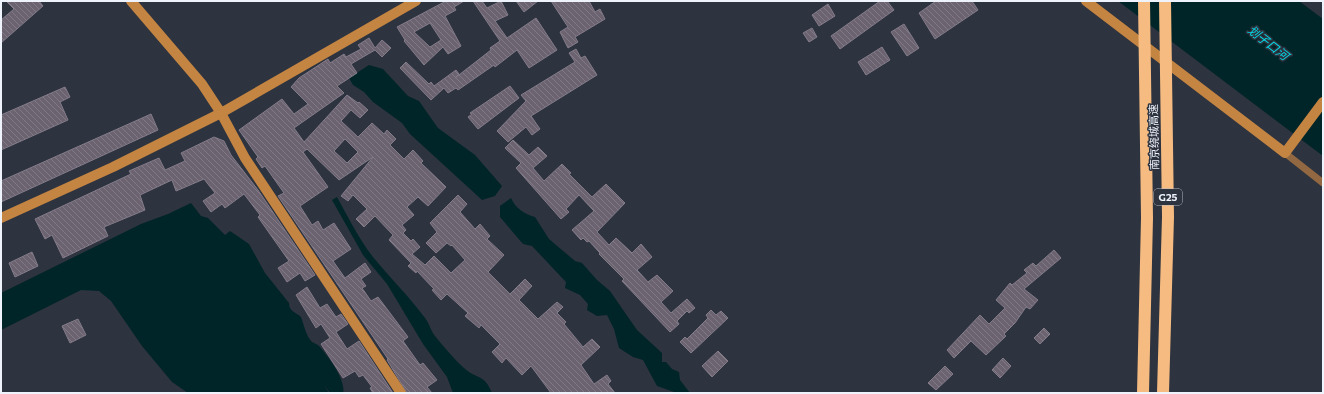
<svg xmlns="http://www.w3.org/2000/svg" width="1324" height="394" font-family="Commissioner,'Noto Sans SC',sans-serif">
  <style>
    .water { fill: #002529 }
    .building { fill: url(#building-back-hatch); stroke: #847b89; fill-rule: evenodd }
    .lines { fill: none; stroke-linecap: round; stroke-linejoin: round }
    .street { stroke: #916841; stroke-width: 7 }
    .secondary { stroke: #c58542; stroke-width: 10 }
    .highway-bridge { stroke: #f6bb81; stroke-width: 12 }
    .labels { text-anchor: middle; stroke-width: 3; stroke-linejoin: round; paint-order: stroke }
    .shield { fill: #2d333f; stroke: #b5b9c3; stroke-width: 1 }
    .shield-label { font-size: 10px; font-weight: bold; fill: #eff3fb }
    .street-label { font-size: 11px; fill: #eff3fb; stroke: #2d333f }
    .water-label { font-size: 12px; font-style: italic; fill: #00dbe9; stroke: #2d333f }
  </style>
  <defs>
    <pattern id="building-back-hatch" width="6" height="6" patternUnits="userSpaceOnUse"><rect width="6" height="6" fill="#6c6371"/><path d="M-1 5l2 2M0 0l6 6M5-1l2 2" fill="none" stroke="#817a86"/></pattern>
  </defs>
  <rect width="100%" height="100%" fill="#2d333f"/>
  <g class="water">
    <path d="M1118,1H1299L1323,19V156Z"/>
    <path d="M369,65L383,69L408,96L419,101L438,128L475,155L502,186L495,196L482,200L410,134L402,123L373,102L364,92L353,85L349,78Z"/>
    <path d="M337,197C348,217 359,239 373,257C390,278 409,296 425,318C429,323 431,331 435,336C444,347 454,359 464,368C477,380 484,373 492,393H453L447,377L423,344L387,284L363,255L332,200Z"/>
    <path d="M511,198C515,208 526,215 535,217L549,239L575,261L582,263L597,280L610,291L637,330L662,353V362H666L672,369L679,372L680,380L690,393H677L657,386L643,360L633,357L619,348L614,329L607,315L597,316L587,310L588,304L580,295L565,288L566,282L532,246L523,244L500,217V206Z"/>
    <path d="M191,203L201,216L208,218L225,235L230,231L249,244L265,273L289,303C289,312 296,312 301,317C304,325 306,336 312,342C314,343 316,344 318,345C326,353 347,381 343,393H330L324,385L329,393H188L172,382L142,346L111,301L99,291L81,290L1,330V293L141,224L168,214Z"/>
  </g>
  <g class="building">
    <path d="M6,1H39L43,6L1,43V20L14,9Z"/>
    <path d="M446,1H464L454,7L456,10L445,16L461,46L448,54L443,47L424,65L404,41L405,40L397,27ZM430,23L441,40L430,47L414,32Z"/>
    <path d="M473,1H482L487,8L501,1L508,15L495,21L507,38L536,18L557,50L529,68L517,50L495,67L494,65L458,90L456,88L448,93L444,88L431,100L400,68L406,62L429,84L431,82L434,86L456,70L459,74L455,78L491,50L490,48L500,41Z"/>
    <path d="M516,1H538L524,12Z"/>
    <path d="M551,1H589L595,12L600,9L605,19L575,37L578,42L568,48L560,32L568,27Z"/>
    <path d="M880,1H887L894,10L840,49L831,36Z"/>
    <path d="M936,1H972L978,10L935,39L919,13Z"/>
    <path d="M828,4L835,16L819,26L812,15Z"/>
    <path d="M904,24L919,48L907,56L891,32Z"/>
    <path d="M812,28L817,37L809,42L803,33Z"/>
    <path d="M369,38L375,48L382,40L391,48L382,57L375,50L351,64L357,73L337,86L344,93L294,128L304,142L347,95L358,103L359,102L368,110L360,118L351,110L341,121L358,137L372,123L384,134L387,130L396,139L390,145L404,159L413,150L423,161L421,163L446,187L428,206L418,197L407,207L414,215L402,225L406,230L403,233L411,241L413,239L420,247L412,254L425,265L434,256L451,273L465,260L452,245L451,246L447,243L436,253L426,243L437,232L430,223L458,195L467,204L460,212L475,229L480,224L490,236L487,239L504,255L488,272L510,294L525,279L532,286L519,300L538,319L557,302L563,307L557,313L566,322L564,324L583,347L592,339L600,347L581,365L594,384L607,375L611,381L608,384L615,393H551L531,366L522,375L506,358L502,363L492,352L500,344L481,325L479,328L465,316L468,313L447,294L441,300L432,290L434,289L417,271L416,273L408,266L411,263L389,240L393,235L375,216L364,227L356,219L367,209L353,195L348,201L341,196L373,157L339,180L307,149L303,152L328,187L300,206L312,225L318,221L323,230L334,223L351,249L333,261L345,278L365,263L371,272L361,279L366,286L362,288L371,301L378,297L408,337L403,341L420,365L423,363L437,380L427,387L432,393H407L387,360L388,359L278,196L284,193L265,166L262,168L256,159L258,157L239,130L282,99L294,114L308,104L291,87L299,78L328,59L330,63L344,54L346,57L361,49L358,45ZM345,139L358,152L347,163L334,151Z"/>
    <path d="M882,47L890,60L866,75L858,62Z"/>
    <path d="M576,49L581,58L585,56L597,75L531,116L540,129L532,135L526,127L508,142L497,131L526,101L521,95L575,62L569,53Z"/>
    <path d="M510,86L519,98L478,129L468,117L472,114L470,113Z"/>
    <path d="M65,87L70,97L60,102L68,120L1,150V115Z"/>
    <path d="M151,114L158,130L1,202V181Z"/>
    <path d="M214,137L224,141L231,155L258,190L315,275L305,281L300,273L287,282L278,268L289,261L258,217L260,215L244,194L225,208L222,204L211,212L203,201L215,193L204,179L176,191L172,180L140,195L145,210L104,227L108,236L63,258L52,235L45,239L35,219L131,174L129,171L159,158L165,170L185,161L181,153Z"/>
    <path d="M513,140L529,155L538,147L547,156L533,168L544,181L562,164L571,173L569,174L592,197L606,184L625,203L597,232L609,245L616,238L632,253L641,244L652,257L637,270L648,282L657,275L673,291L661,302L671,313L687,299L695,308L689,313L687,311L677,321L679,324L670,332L622,281L624,279L599,254L600,253L589,241L587,242L583,238L581,240L572,230L594,211L579,195L566,209L569,212L561,219L516,168L521,163L505,148Z"/>
    <path d="M1054,250L1061,258L1024,289L1038,300L1030,309L1026,307L1015,323L1004,334L1006,336L986,355L971,341L954,358L947,350L980,315L989,324L1005,308L996,300L1010,283L1012,285L1027,273L1024,270L1033,263L1036,266Z"/>
    <path d="M32,252L38,266L15,277L9,263Z"/>
    <path d="M307,287L320,308L327,304L336,317L341,314L348,324L336,332L347,349L359,341L393,393H373L370,388L372,387L363,375L359,377L355,371L343,378L321,344L330,338L321,324L316,328L296,295Z"/>
    <path d="M711,310L716,315L721,311L728,318L691,353L680,342L685,337L687,339L708,318L706,315Z"/>
    <path d="M78,319L86,335L70,343L62,326Z"/>
    <path d="M1044,328L1050,334L1040,344L1034,338Z"/>
    <path d="M718,351L728,361L712,377L702,366Z"/>
    <path d="M1003,358L1011,366L1000,378L992,370Z"/>
    <path d="M945,366L953,374L936,390L928,383Z"/>
  </g>
  <g class="lines">
    <path class="street" d="M1285,153L1323,183"/>
    <g class="secondary">
      <path d="M131,1L202,84L221,113L245,158L401,393"/>
      <path d="M1086,1L1285,153L1323,102"/>
      <path d="M1,218L113,167L221,113L416,1"/>
    </g>
    <g class="highway-bridge">
      <path d="M1143,393L1147,218L1144,1"/>
      <path d="M1163,393L1168,217L1165,1"/>
    </g>
  </g>
  <g class="labels">
    <rect class="shield" x="1154" y="189" width="28" height="16" rx="3"/>
    <g class="shield-label">
      <text x="1168" y="201">G25</text>
    </g>
    <g class="street-label">
      <text transform="translate(1154 137) rotate(-91)" y="4">南京绕城高速</text>
    </g>
    <g class="water-label">
      <text transform="translate(1268 43) rotate(38)" y="4">划子口河</text>
    </g>
  </g>
  <rect width="1324" height="394" fill="none" stroke="#eff3fb" stroke-width="4"/>
</svg>
